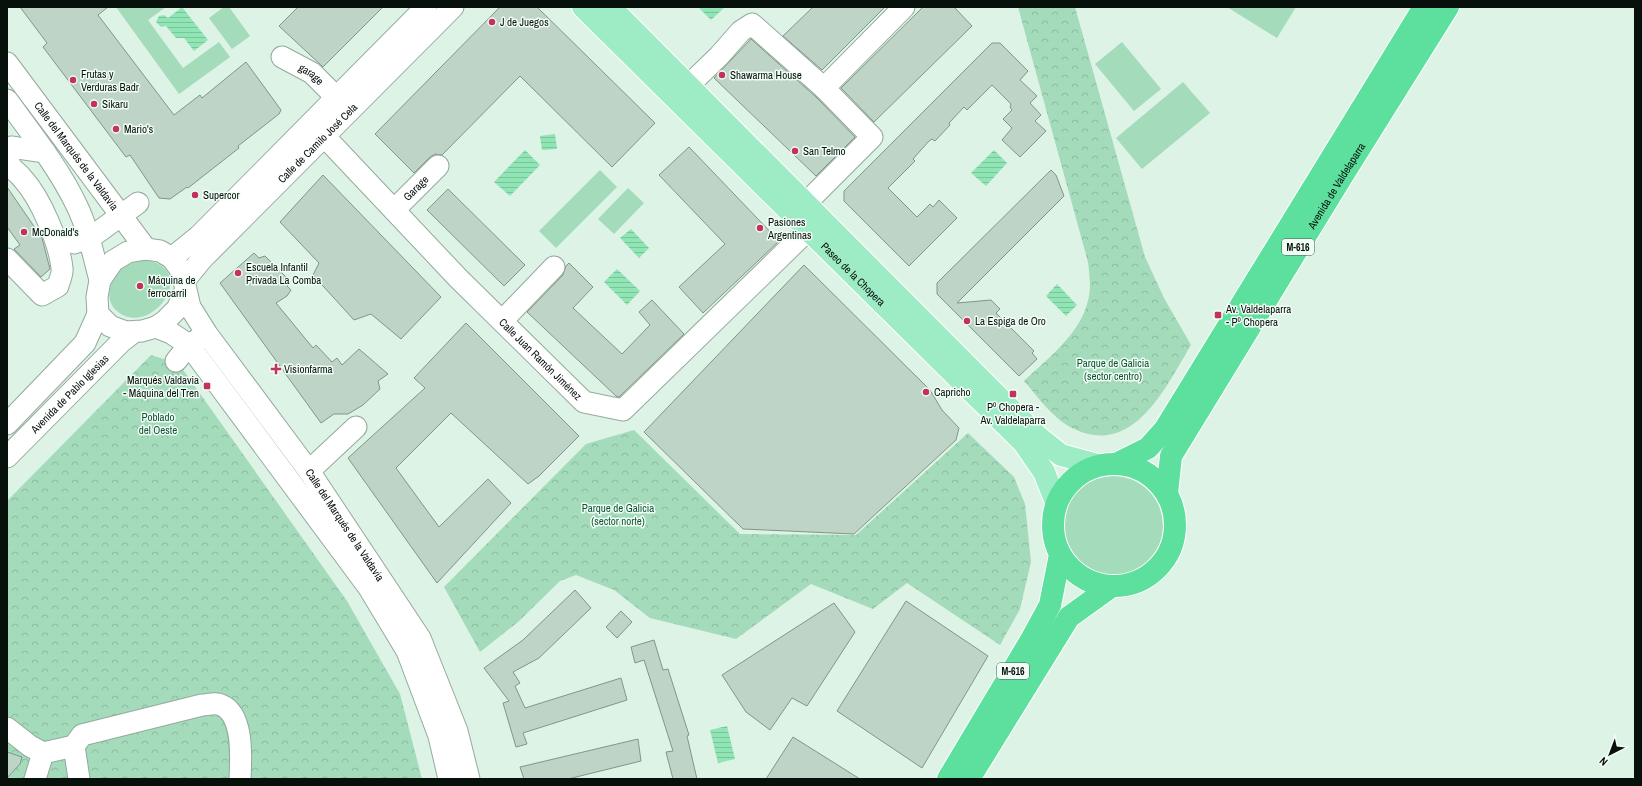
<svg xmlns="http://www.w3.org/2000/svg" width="1642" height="786" font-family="'Archivo Narrow',sans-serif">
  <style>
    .green { fill: #a4dbbb }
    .park { fill: url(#park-crowns) }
    .water { fill: url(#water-rules) }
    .building { fill: #bdd4c6; stroke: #809689 }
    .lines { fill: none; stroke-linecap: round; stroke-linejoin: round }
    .minor-casing { stroke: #93aa9c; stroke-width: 23 }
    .major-casing { stroke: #fff; stroke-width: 24 }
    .highway-casing { stroke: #fff; stroke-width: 24 }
    .minor { stroke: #fff; stroke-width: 21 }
    .major { stroke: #9eecc5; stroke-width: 22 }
    .highway { stroke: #5de09e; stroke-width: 22 }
    .poi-dot { fill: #c2335c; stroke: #f0fef5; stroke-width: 1.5 }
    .labels { text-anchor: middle; stroke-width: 3; stroke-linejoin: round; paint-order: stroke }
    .shield { fill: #f0fef5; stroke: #4e5752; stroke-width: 1 }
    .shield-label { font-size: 10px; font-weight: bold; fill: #08100c }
    .poi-label { font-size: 11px; fill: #08100c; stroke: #f0fef5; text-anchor: start }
    .street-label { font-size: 11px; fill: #08100c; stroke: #f0fef5 }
    .park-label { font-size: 11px; fill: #115335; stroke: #f0fef5 }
  </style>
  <defs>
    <pattern id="park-crowns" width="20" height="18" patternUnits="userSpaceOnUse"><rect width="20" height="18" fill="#a4dbbb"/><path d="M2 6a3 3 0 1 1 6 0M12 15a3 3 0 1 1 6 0" fill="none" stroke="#8cbba0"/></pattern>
    <pattern id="water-rules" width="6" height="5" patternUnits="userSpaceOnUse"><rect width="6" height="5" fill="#90e5b5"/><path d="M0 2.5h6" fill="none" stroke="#7bc39a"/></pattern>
  </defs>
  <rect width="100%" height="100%" fill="#dcf3e5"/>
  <g class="green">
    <path d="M116,7H166L148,20L183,68L219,42L230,57L179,94Z"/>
    <path d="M224,7H229L250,36L232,49L209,18Z"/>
    <path d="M1227,7H1296L1277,38Z"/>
    <path d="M1122,42L1161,89L1134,111L1095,64Z"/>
    <path d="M1183,82L1210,113L1142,169L1116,138Z"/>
    <path d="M600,170L617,187L556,248L539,231Z"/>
    <path d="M628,188L644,203L614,234L598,219Z"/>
    <path d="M146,260C200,269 152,338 118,312C102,300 110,275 126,266C132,262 139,261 146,260Z"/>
    <circle cx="1113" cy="526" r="50"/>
  </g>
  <g class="park">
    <path d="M1018,7H1075L1145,257L1164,298L1191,345C1165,388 1133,460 1070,427C1052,417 1037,396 1024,381C1051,355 1088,329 1090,287C1090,279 1089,271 1088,262Z"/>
    <path d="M151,355L179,364L347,601L400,694L422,779H7V501Z"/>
    <path d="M634,430L740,534L856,535L968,433L1014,477L1025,504L1031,562L1020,609L1000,645L907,583L873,609L811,584L736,639L650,618L614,590L576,575L560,581L518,622L480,652L444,587L586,444Z"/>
  </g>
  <g class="water">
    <path d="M182,7L208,40L194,51L184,38H176L166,26L161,27L156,22L159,16L164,15L168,18Z"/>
    <path d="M700,7H725L711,20L699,8Z"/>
    <path d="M555,134L557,149L542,150L540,136Z"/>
    <path d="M525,150L540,165L510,196L494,182Z"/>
    <path d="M994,150L1007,163L986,186L971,173Z"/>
    <path d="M631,229L649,248L639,258L620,238Z"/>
    <path d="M617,269L640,291L627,305L604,282Z"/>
    <path d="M1057,284L1077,305L1066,316L1046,296Z"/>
    <path d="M727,726L735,759L718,763L710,730Z"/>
  </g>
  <g class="building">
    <path d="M20,7H108L98,15L174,115L200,95L202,98L246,62L281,110L279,114L238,146L239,148L188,188L187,187L170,199L159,198L130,155L126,157L43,47L47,43Z"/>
    <path d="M298,7H383L323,67L279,26Z"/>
    <path d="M500,7H537L655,123L612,167L520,76L442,155L435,154L430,157L414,173L375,134Z"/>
    <path d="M813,7H885L822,70L783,36Z"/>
    <path d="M923,7H954L972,26L874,122L841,88Z"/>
    <path d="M751,39L816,97L855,137L816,176L714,78Z"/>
    <path d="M992,43H1000L1028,71L1020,80L1037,96L1030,103L1041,115L1035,121L1046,131L1020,157L1002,140L1012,128L1003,119L1012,110L1010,107L1011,104L992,85L967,110L964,107L949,123L950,125L935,141L932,139L928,142L913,159L915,161L888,188L917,217L930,204L933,207L939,200L957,218L909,266L844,201V191Z"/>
    <path d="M689,147L779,241L703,313L679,287L725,244L659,175Z"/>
    <path d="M1051,170L1056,175L1064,196L957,303L991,300L1000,309L996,313L1034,351L1032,353L1037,359L1019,376L937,294V283Z"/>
    <path d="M323,175L441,297L401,339L371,314L354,320L313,275L319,263L280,222Z"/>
    <path d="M7,187L42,238L50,269L41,277L14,249L20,245L7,227Z"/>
    <path d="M448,189L525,265L504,286L427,210Z"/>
    <path d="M254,253L259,258L265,256L290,281L287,286L291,290L287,296L276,303L313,348L316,345L332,362L337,358L342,365L359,349L388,374L378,381L380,389L363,405L348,414H334L321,423L220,283Z"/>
    <path d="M569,263L593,287L573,308L622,354L650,325L639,312L652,300L684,334L619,397L616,396L527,312L563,275L566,266Z"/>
    <path d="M804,265L930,390L942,410L959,428L956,440L854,534L743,529L644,432Z"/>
    <path d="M466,323L579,436L539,476L528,484L451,413L396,468L439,527L488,479L511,503L437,583L348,458L425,388L414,378Z"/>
    <path d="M575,590L591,608L539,658L513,672L520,683L515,686L525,708L621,678L627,700L523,733L527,744L516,747L503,703L509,701L484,668L523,640Z"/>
    <path d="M906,601L988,656L922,768L837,711Z"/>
    <path d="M834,603L855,632L807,706L792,698L770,730L746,712L722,675Z"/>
    <path d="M621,611L632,622L617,638L606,627Z"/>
    <path d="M654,640L663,670L668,669L689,735L687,736L697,779H673L666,752L673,751L644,660L635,663L631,647Z"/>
    <path d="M793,737L860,779H766Z"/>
    <path d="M638,739L641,761L568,779H524L520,767Z"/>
    <path d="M7,752L22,757L20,764L7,778Z"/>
  </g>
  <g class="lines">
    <g class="minor-casing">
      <g id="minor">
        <path id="s1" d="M282,57L312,73L336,97"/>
        <path id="s2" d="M7,63L146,249"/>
        <path d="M689,85L719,56L741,31L752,24L824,88L872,137L806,203"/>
        <path d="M824,88L904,7"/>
        <path d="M7,100C31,133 58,167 76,204C88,228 93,254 100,280"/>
        <path id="s3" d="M324,136L458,278L584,402L623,410L808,230"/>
        <path d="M7,151L11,147L45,152"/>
        <path d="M7,158C12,172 15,169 23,179C41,199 59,242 62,268C63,274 59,281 58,286L42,295L7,259"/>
        <path id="s4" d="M394,210L438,166"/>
        <path d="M74,243L90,238L138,203"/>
        <path d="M172,258L199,236L426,7"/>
        <path id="s5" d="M184,281L202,259L453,7"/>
        <path id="s6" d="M186,289L177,309L165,321L156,327L142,331L126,332L110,326L98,314L97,297L100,280L113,261L128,252L146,249L160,251L172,258L182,272L190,307L207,334L309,471L420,638L457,731L469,779"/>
        <path d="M502,321L554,267"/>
        <path d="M156,327L171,333L189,345L369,588L407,651L439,736L449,779"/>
        <path d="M176,361L189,345L200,338"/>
        <path d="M7,424L85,343L98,314"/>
        <path id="s7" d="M7,457L121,342L134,332"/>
        <path d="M309,471L356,427"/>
        <path d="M7,728L30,746L43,753L74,746"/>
        <path d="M35,779L43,753"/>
        <path d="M79,779L74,746L82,735L202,705C208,705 215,702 221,705C244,714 241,758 240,779"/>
      </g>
    </g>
    <g class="major-casing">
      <g id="major">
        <path id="s8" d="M583,7L1024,443L1044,472L1056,502"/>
        <path d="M610,7L1037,436L1061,455L1098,465"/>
      </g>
    </g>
    <g class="highway-casing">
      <g id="highway">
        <path d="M1118,463L1148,448L1165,429L1424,7"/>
        <circle cx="1114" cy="525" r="61"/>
        <path id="s9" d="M1167,493L1171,456L1341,178L1448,7"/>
        <path d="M948,779L1031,640L1050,605L1060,555"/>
        <path d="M969,779L1069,617L1112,586"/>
      </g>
    </g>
    <use href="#minor" class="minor"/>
    <use href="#major" class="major"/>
    <use href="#highway" class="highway"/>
  </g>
  <g class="poi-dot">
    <circle cx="492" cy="22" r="4"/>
    <circle cx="722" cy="75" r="4"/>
    <circle cx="73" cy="80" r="4"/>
    <circle cx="94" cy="104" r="4"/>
    <circle cx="116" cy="129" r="4"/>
    <circle cx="795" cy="151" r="4"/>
    <circle cx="195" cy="195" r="4"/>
    <circle cx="760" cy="228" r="4"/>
    <circle cx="24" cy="232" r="4"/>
    <circle cx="238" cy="273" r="4"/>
    <circle cx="140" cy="286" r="4"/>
    <rect x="1214" y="311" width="8" height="8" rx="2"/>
    <circle cx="967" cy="321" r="4"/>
    <path d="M274 363h4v4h4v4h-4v4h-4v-4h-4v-4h4z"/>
    <rect x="203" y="382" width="8" height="8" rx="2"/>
    <circle cx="926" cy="392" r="4"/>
    <rect x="1009" y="390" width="8" height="8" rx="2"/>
  </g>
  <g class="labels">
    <g class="shield">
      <rect x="1282" y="239" width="32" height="16" rx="3"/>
      <rect x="997" y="663" width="32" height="16" rx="3"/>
    </g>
    <g class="shield-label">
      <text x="1298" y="251">M-616</text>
      <text x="1013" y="675">M-616</text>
    </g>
    <g class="poi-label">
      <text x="500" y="26">J de Juegos</text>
      <text x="81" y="78">Frutas y<tspan x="81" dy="13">Verduras Badr</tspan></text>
      <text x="730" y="79">Shawarma House</text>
      <text x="102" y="108">Sikaru</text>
      <text x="124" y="133">Mario's</text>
      <text x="803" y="155">San Telmo</text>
      <text x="203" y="199">Supercor</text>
      <text x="768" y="226">Pasiones<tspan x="768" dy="13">Argentinas</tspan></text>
      <text x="32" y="236">McDonald's</text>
      <text x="246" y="271">Escuela Infantil<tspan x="246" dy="13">Privada La Comba</tspan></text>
      <text x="148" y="284">Máquina de<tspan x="148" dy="13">ferrocarril</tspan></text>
      <text x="1226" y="313">Av. Valdelaparra<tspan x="1226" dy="13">- Pº Chopera</tspan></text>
      <text x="975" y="325">La Espiga de Oro</text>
      <text x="284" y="373">Visionfarma</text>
      <text x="199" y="384" text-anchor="end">Marqués Valdavia<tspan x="199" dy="13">- Máquina del Tren</tspan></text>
      <text x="934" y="396">Capricho</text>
      <text x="1013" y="411" text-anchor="middle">Pº Chopera -<tspan x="1013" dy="13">Av. Valdelaparra</tspan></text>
    </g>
    <g class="street-label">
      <text dy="4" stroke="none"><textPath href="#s1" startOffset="34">garage</textPath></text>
      <text dy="4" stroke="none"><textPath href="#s5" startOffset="192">Calle de Camilo José Cela</textPath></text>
      <text dy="4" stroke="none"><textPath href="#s2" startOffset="116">Calle del Marqués de la Valdavia</textPath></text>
      <text dy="4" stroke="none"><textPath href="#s9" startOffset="354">Avenida de Valdelaparra</textPath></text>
      <text dy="4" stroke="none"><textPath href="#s4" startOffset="31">Garage</textPath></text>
      <text dy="4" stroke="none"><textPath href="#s8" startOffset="380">Paseo de la Chopera</textPath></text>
      <text dy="4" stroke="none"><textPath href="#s3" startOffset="311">Calle Juan Ramón Jiménez</textPath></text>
      <text dy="4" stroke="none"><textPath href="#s7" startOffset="89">Avenida de Pablo Iglesias</textPath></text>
      <text dy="4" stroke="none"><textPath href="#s6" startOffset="556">Calle del Marqués de la Valdavia</textPath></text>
    </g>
    <g class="park-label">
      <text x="1113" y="367">Parque de Galicia<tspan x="1113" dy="13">(sector centro)</tspan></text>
      <text x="158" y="421">Poblado<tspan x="158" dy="13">del Oeste</tspan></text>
      <text x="618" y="512">Parque de Galicia<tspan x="618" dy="13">(sector norte)</tspan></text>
    </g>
  </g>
  <rect width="1642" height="786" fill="none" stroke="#08100c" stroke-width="16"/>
  <g transform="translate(1610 754) rotate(222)" stroke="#f0fef5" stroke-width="3" paint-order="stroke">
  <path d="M0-3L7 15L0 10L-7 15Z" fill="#08100c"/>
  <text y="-6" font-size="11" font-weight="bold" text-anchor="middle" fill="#08100c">N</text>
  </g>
</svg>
